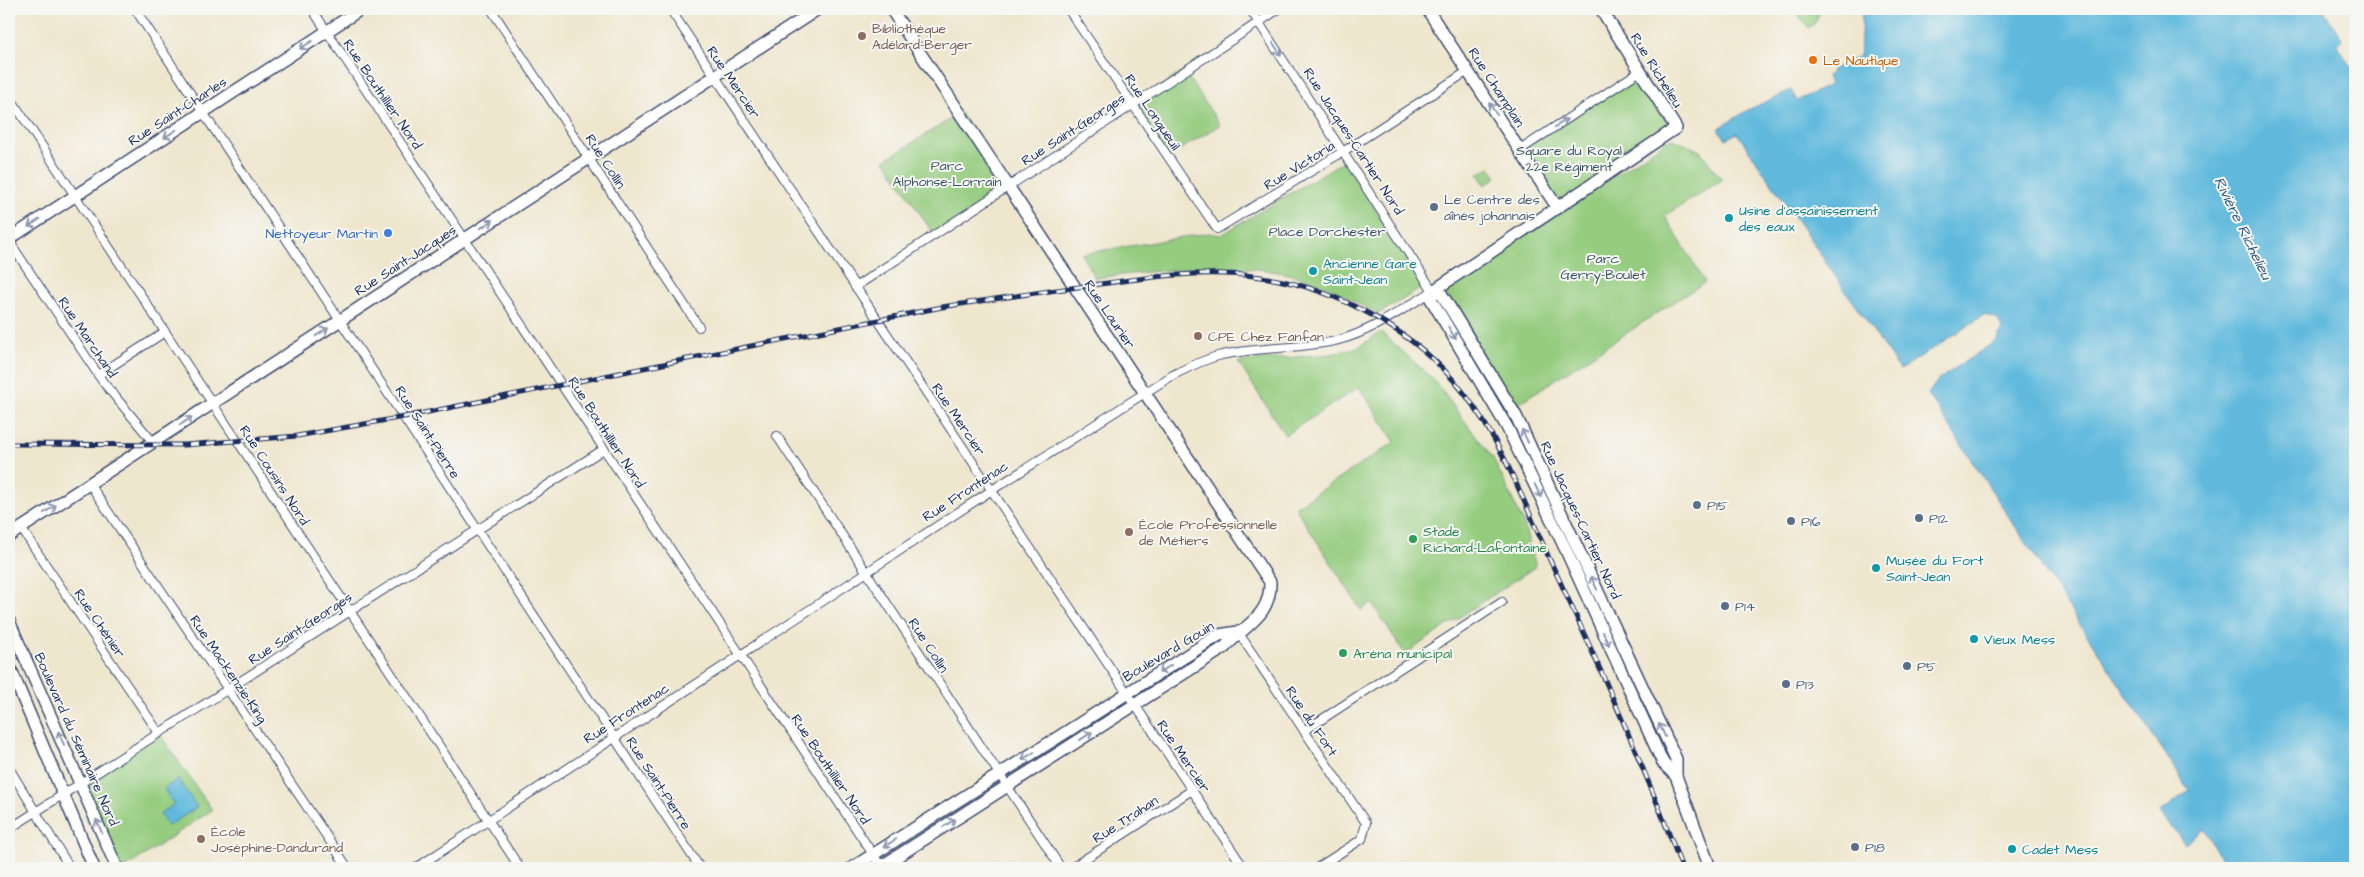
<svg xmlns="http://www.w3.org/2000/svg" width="2364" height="877" font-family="'Architects Daughter',sans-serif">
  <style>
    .green { fill: #95cc7f; stroke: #587e6e }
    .water { fill: #60b9dd; stroke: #3e749e }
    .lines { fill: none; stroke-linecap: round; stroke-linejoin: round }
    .street-casing { stroke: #3b4a6f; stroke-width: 10 }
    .secondary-casing { stroke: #3b4a6f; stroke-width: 14 }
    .street { stroke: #fff; stroke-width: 8 }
    .secondary { stroke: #fff; stroke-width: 11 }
    .rail-casing { stroke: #1b2f5e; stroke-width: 5 }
    .rail { stroke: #f6f6f2; stroke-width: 3; stroke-dasharray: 9; stroke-linecap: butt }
    .oneway { stroke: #8d97ae }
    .education-dot { fill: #8d6e63; stroke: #f6f6f2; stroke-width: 2 }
    .food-dot { fill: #e8710a; stroke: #f6f6f2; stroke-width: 2 }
    .service-dot { fill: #5c6f8a; stroke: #f6f6f2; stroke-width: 2 }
    .culture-dot { fill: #0f9aa8; stroke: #f6f6f2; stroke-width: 2 }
    .shop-dot { fill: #3f7fe0; stroke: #f6f6f2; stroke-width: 2 }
    .leisure-dot { fill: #2e9e5b; stroke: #f6f6f2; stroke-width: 2 }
    .labels { text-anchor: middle; stroke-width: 4; stroke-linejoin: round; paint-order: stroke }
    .education-label { font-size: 14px; fill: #785e54; stroke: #f6f6f2; text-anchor: start }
    .food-label { font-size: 14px; fill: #c56008; stroke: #f6f6f2; text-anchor: start }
    .street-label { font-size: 14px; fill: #1b2f5e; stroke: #f6f6f2 }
    .park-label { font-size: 14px; fill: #3a5666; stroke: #f6f6f2 }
    .service-label { font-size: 14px; fill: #4e5e75; stroke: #f6f6f2; text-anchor: start }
    .culture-label { font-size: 14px; fill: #0d838f; stroke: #f6f6f2; text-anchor: start }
    .shop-label { font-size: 14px; fill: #366cbe; stroke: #f6f6f2; text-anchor: end }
    .leisure-label { font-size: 14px; fill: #27864d; stroke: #f6f6f2; text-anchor: start }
    .water-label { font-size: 15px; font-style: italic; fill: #305884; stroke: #f6f6f2 }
  </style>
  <rect width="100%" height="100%" fill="#f6f6f2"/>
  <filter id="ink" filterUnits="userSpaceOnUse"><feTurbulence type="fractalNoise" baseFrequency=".02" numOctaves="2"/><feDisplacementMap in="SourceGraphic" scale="10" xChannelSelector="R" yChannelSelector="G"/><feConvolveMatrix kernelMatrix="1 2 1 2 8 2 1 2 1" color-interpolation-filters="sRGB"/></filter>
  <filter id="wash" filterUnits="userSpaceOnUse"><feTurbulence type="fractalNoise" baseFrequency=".0096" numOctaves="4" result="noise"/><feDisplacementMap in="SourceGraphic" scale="20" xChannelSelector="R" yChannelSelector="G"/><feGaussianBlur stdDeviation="1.12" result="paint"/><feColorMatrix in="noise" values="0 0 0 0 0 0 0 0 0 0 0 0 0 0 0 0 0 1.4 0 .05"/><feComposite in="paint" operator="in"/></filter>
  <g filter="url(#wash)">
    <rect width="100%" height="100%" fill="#efe6ce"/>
    <g class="green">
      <path d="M1793,9H1821L1815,23L1809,28Z"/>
      <path d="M1184,71L1220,125L1168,157L1133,105Z"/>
      <path d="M1640,71L1676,128L1557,207L1520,150Z"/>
      <path d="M960,113L1009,186L934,235L885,160Z"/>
      <path d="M1671,138L1700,151L1722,180L1665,216L1705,282L1519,403L1516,416L1443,289Z"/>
      <path d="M1344,161L1425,286L1378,314C1356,303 1333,288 1310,280C1241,257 1165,271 1095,278L1081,254L1209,233L1221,235Z"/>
      <path d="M1490,167L1497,177L1485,185L1478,174Z"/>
      <path d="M1381,332L1432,378L1493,458L1523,522L1536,566L1405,654L1372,603L1361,610L1295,507L1395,442L1359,387L1285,435L1238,362L1331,354L1359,347Z"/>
      <path d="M159,733L212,810L125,868H117L81,783Z"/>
    </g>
    <g class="water">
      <path d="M1858,9H2323L2342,39L2338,46L2355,74V868H2226L2204,829L2185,844L2160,812L2189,790L1928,394L1938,380L1997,340L2002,328L1997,318L1984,315L1900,370L1737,133L1726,139L1718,129L1748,110L1791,90L1797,101L1830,85L1827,76L1832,73L1831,70L1860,56L1862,14Z"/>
      <path d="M178,779L197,807L168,826L160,814L174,804L164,789Z"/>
    </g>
  </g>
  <g filter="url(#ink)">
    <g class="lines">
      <g class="street-casing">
        <g id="street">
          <path d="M135,9L700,868"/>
          <path d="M312,9L882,868"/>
          <path d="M491,9L699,327"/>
          <path d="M670,9L1244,868"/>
          <path d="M1068,9L1217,229L1344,151L1468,71"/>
          <path d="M9,96L520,868"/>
          <path d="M1520,150L1640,71"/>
          <path d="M9,241L103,382L153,442"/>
          <path d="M855,287L1279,9"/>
          <path d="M98,375L165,332"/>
          <path d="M777,436L1061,868"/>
          <path d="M89,483L348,868"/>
          <path d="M21,528L159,733"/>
          <path d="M1238,632L1366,823L1362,839L1317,868"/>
          <path d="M1304,731L1502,602"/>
          <path d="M9,768L70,868"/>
          <path d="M9,829L604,449"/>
          <path d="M416,868L992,490L1173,375C1188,368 1202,360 1218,356C1258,346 1300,350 1339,340C1373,331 1404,308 1433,291L1250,9"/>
          <path d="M1071,868L1192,790"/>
        </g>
      </g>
      <g class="secondary-casing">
        <g id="secondary">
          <path d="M1427,9L1557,207"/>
          <path d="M9,239L361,9"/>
          <path d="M1433,291L1441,293L1516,416L1676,759V776L1710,868"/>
          <path d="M1433,291L1431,299L1507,427L1565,548L1663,763L1676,776"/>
          <path d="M1433,291L1676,128L1601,9"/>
          <path d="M9,536L818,9"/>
          <path d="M9,621L117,868"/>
          <path d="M9,665L94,868"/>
          <path d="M852,868L1219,635L1238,632"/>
          <path d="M879,868L1225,647C1246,624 1271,616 1270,582L891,9"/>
        </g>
      </g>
      <use href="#street" class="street"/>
      <use href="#secondary" class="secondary"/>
      <g class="rail-casing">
        <path id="rail" d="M9,444L185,445L297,436L404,417L942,307C992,299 1042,292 1093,285C1149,277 1204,269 1261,277C1338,288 1417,332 1464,393C1502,442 1524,502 1549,558C1597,660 1643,762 1682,868"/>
      </g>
      <use href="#rail" class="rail"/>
    </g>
    <defs><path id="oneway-shaft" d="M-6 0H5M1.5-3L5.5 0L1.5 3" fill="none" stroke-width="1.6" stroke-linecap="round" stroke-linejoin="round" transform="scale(1.25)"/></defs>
    <g class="oneway">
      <use href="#oneway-shaft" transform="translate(306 45) rotate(147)"/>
      <use href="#oneway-shaft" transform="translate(1277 49) rotate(57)"/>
      <use href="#oneway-shaft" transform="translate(1493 109) rotate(-124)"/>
      <use href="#oneway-shaft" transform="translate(1561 123) rotate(-33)"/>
      <use href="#oneway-shaft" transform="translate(170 134) rotate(147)"/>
      <use href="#oneway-shaft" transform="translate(34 223) rotate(147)"/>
      <use href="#oneway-shaft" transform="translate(487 224) rotate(-33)"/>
      <use href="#oneway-shaft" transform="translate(322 332) rotate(-33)"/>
      <use href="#oneway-shaft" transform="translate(1452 333) rotate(59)"/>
      <use href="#oneway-shaft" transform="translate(186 421) rotate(-33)"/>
      <use href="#oneway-shaft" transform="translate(1525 436) rotate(-115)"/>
      <use href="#oneway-shaft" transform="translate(1538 491) rotate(64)"/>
      <use href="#oneway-shaft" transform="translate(50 509) rotate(-33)"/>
      <use href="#oneway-shaft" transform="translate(1594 583) rotate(-115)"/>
      <use href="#oneway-shaft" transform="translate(1606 639) rotate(66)"/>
      <use href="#oneway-shaft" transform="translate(1165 669) rotate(148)"/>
      <use href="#oneway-shaft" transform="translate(1662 730) rotate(-115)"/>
      <use href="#oneway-shaft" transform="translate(1086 736) rotate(-33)"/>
      <use href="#oneway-shaft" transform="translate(61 738) rotate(-114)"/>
      <use href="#oneway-shaft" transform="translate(1028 756) rotate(148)"/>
      <use href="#oneway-shaft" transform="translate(949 823) rotate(-33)"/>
      <use href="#oneway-shaft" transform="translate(99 826) rotate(-113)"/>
      <use href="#oneway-shaft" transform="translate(890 843) rotate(148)"/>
    </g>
  </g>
  <g class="education-dot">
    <circle cx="862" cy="36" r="5"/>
    <circle cx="1198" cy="336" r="5"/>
    <circle cx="1129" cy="532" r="5"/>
    <circle cx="201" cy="839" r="5"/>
  </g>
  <circle class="food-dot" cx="1813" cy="60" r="5"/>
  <g class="service-dot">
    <circle cx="1434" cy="207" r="5"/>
    <circle cx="1697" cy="505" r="5"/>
    <circle cx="1919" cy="518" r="5"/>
    <circle cx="1791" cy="521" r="5"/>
    <circle cx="1725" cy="606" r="5"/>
    <circle cx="1907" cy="666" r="5"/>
    <circle cx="1786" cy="684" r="5"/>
    <circle cx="1855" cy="847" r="5"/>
  </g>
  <g class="culture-dot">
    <circle cx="1729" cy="218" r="5"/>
    <circle cx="1313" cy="271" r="5"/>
    <circle cx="1876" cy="568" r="5"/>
    <circle cx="1974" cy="639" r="5"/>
    <circle cx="2012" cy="849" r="5"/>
  </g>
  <circle class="shop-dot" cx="388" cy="233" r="5"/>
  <g class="leisure-dot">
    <circle cx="1413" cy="539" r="5"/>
    <circle cx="1343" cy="653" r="5"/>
  </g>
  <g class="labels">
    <g class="education-label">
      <text x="872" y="33">Bibliothèque<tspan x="872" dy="16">Adélard-Berger</tspan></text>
      <text x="1208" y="341">CPE Chez Fanfan</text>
      <text x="1139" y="529">École Professionnelle<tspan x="1139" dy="16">de Métiers</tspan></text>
      <text x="211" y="836">École<tspan x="211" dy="16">Joséphine-Dandurand</tspan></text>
    </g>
    <g class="food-label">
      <text x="1823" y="65">Le Nautique</text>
    </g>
    <g class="street-label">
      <text transform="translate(1657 70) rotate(58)" y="5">Rue Richelieu</text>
      <text transform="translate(734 82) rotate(56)" y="5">Rue Mercier</text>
      <text transform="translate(1497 87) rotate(57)" y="5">Rue Champlain</text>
      <text transform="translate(383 94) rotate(56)" y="5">Rue Bouthillier Nord</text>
      <text transform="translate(177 111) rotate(-33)" y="5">Rue Saint-Charles</text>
      <text transform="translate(1153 112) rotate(56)" y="5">Rue Longueuil</text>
      <text transform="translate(1073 129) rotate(-33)" y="5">Rue Saint-Georges</text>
      <text transform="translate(1354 141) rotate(57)" y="5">Rue Jacques-Cartier Nord</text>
      <text transform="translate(606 161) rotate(57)" y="5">Rue Collin</text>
      <text transform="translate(1299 165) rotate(-32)" y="5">Rue Victoria</text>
      <text transform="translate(405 260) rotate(-33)" y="5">Rue Saint-Jacques</text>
      <text transform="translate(1110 314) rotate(56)" y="5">Rue Laurier</text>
      <text transform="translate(88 337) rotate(56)" y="5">Rue Marchand</text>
      <text transform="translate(959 419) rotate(56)" y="5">Rue Mercier</text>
      <text transform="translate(428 432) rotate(57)" y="5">Rue Saint-Pierre</text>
      <text transform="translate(607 432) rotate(57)" y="5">Rue Bouthillier Nord</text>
      <text transform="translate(275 475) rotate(57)" y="5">Rue Cousins Nord</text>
      <text transform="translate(965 491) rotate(-33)" y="5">Rue Frontenac</text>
      <text transform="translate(1581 520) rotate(65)" y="5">Rue Jacques-Cartier Nord</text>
      <text transform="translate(100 623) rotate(56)" y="5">Rue Chénier</text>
      <text transform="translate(300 628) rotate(-33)" y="5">Rue Saint-Georges</text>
      <text transform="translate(929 645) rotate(57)" y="5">Rue Collin</text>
      <text transform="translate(1168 651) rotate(-31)" y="5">Boulevard Gouin</text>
      <text transform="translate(229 669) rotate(56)" y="5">Rue Mackenzie-King</text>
      <text transform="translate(626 713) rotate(-33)" y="5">Rue Frontenac</text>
      <text transform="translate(1312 721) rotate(56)" y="5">Rue du Fort</text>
      <text transform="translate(77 739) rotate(66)" y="5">Boulevard du Séminaire Nord</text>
      <text transform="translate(1184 756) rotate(56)" y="5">Rue Mercier</text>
      <text transform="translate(831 769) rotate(56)" y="5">Rue Bouthillier Nord</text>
      <text transform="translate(659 783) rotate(57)" y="5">Rue Saint-Pierre</text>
      <text transform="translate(1125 819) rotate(-33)" y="5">Rue Trahan</text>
    </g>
    <g class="park-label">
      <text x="1569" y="155">Square du Royal<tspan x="1569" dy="16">22e Régiment</tspan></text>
      <text x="947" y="170">Parc<tspan x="947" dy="16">Alphonse-Lorrain</tspan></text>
      <text x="1327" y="236">Place Dorchester</text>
      <text x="1603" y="263">Parc<tspan x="1603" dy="16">Gerry-Boulet</tspan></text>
    </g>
    <g class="service-label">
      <text x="1444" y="204">Le Centre des<tspan x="1444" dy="16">aînés johannais</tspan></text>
      <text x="1707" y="510">P15</text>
      <text x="1929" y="523">P12</text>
      <text x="1801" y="526">P16</text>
      <text x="1735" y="611">P14</text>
      <text x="1917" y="671">P5</text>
      <text x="1796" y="689">P13</text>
      <text x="1865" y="852">P18</text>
    </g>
    <g class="culture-label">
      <text x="1739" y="215">Usine d'assainissement<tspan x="1739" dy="16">des eaux</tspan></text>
      <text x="1323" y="268">Ancienne Gare<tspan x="1323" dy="16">Saint-Jean</tspan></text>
      <text x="1886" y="565">Musée du Fort<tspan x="1886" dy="16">Saint-Jean</tspan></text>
      <text x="1984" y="644">Vieux Mess</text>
      <text x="2022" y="854">Cadet Mess</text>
    </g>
    <g class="shop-label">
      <text x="378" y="238">Nettoyeur Martin</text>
    </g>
    <g class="leisure-label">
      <text x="1423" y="536">Stade<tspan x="1423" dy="16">Richard-Lafontaine</tspan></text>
      <text x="1353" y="658">Aréna municipal</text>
    </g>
    <g class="water-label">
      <text transform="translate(2243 228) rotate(64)" y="5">Rivière Richelieu</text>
    </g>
  </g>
  <rect width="2364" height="877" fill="none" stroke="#f6f6f2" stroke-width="30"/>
</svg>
